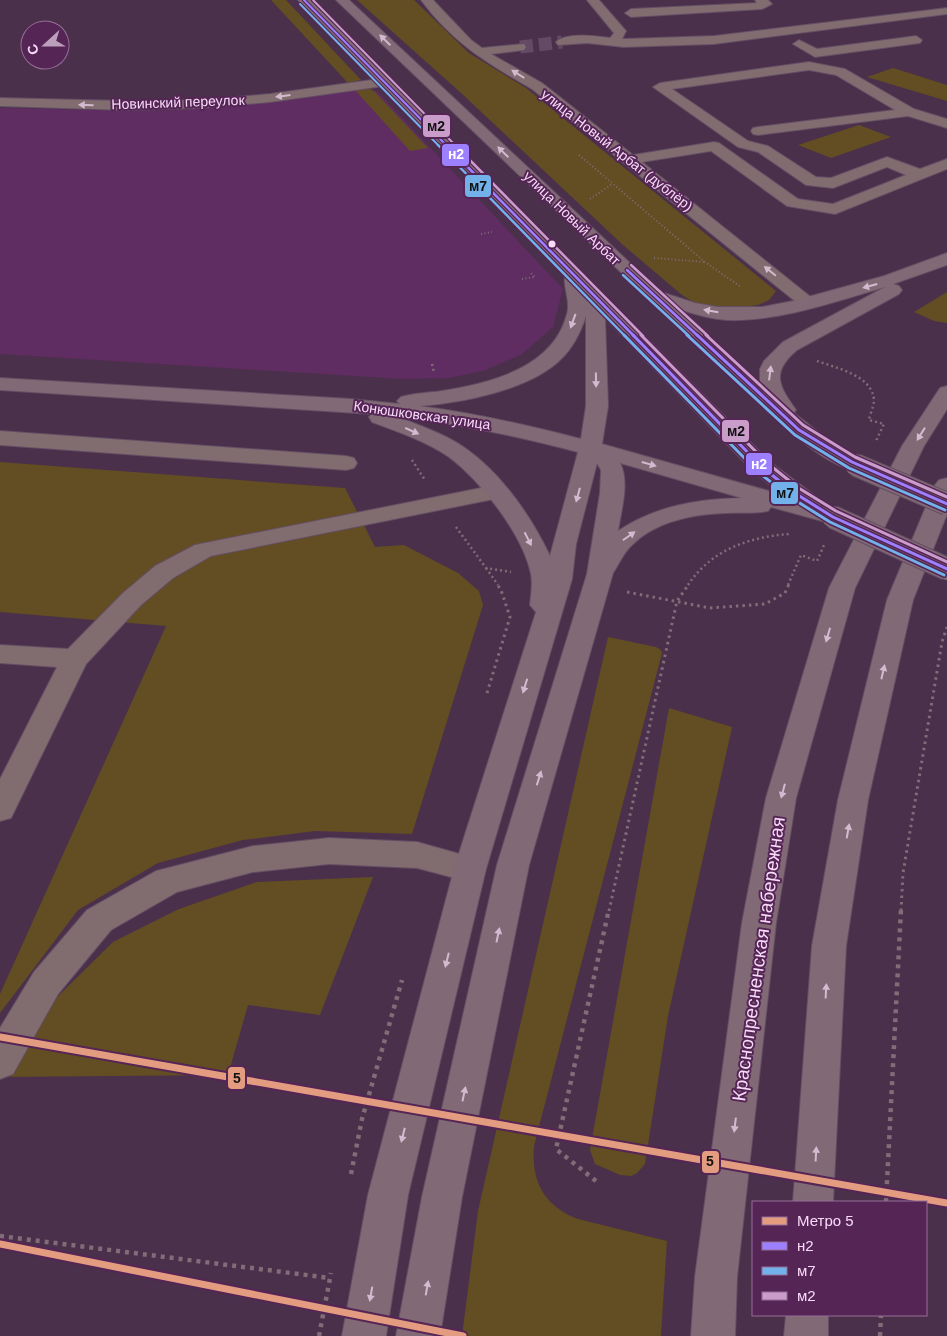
<svg xmlns="http://www.w3.org/2000/svg" width="947" height="1336" font-family="Helvetica,sans-serif">
  <style>
    .built { fill: #5f2d61 }
    .green { fill: #634d22 }
    .lines { fill: none; stroke-linecap: round; stroke-linejoin: round }
    .minor-tunnel { stroke: #644a65; stroke-width: 13; stroke-dasharray: 13 6; stroke-linecap: butt }
    .minor-casing { stroke: #644e64; stroke-width: 2 }
    .major-casing { stroke: #644e64; stroke-width: 2 }
    .path-far3 { stroke: #816c77; stroke-width: 2; stroke-dasharray: 1 2.5; stroke-linecap: butt }
    .path-far2 { stroke: #816c77; stroke-width: 2.5; stroke-dasharray: 2 3; stroke-linecap: butt }
    .path-far1 { stroke: #816c77; stroke-width: 3; stroke-dasharray: 2.5 4; stroke-linecap: butt }
    .path { stroke: #816c77; stroke-width: 4.5; stroke-dasharray: 4 5; stroke-linecap: butt }
    .minor { fill: #816c70; fill-rule: evenodd }
    .major { fill: #816a75; fill-rule: evenodd }
    .major-bridge-casing { stroke: #644e64; stroke-width: 24; stroke-linecap: butt }
    .major-bridge { stroke: #816a75; stroke-width: 22 }
    .bus-1-far2-casing { stroke: #552556; stroke-width: 4 }
    .bus-1-far1-casing { stroke: #552556; stroke-width: 5 }
    .bus-1-casing { stroke: #552556; stroke-width: 6 }
    .bus-2-far2-casing { stroke: #552556; stroke-width: 4 }
    .bus-2-far1-casing { stroke: #552556; stroke-width: 5 }
    .bus-2-casing { stroke: #552556; stroke-width: 6 }
    .bus-3-far2-casing { stroke: #552556; stroke-width: 4 }
    .bus-3-far1-casing { stroke: #552556; stroke-width: 5 }
    .bus-3-casing { stroke: #552556; stroke-width: 6 }
    .bus-1-far2 { stroke: #9d80ff; stroke-width: 2 }
    .bus-1-far1 { stroke: #9d80ff; stroke-width: 2.5 }
    .bus-1 { stroke: #9d80ff; stroke-width: 3 }
    .bus-2-far2 { stroke: #72b1e9; stroke-width: 2 }
    .bus-2-far1 { stroke: #72b1e9; stroke-width: 2.5 }
    .bus-2 { stroke: #72b1e9; stroke-width: 3 }
    .bus-3-far2 { stroke: #c99cc9; stroke-width: 2 }
    .bus-3-far1 { stroke: #c99cc9; stroke-width: 2.5 }
    .bus-3 { stroke: #c99cc9; stroke-width: 3 }
    .metro-1-casing { stroke: #552556; stroke-width: 11 }
    .metro-1 { stroke: #e49c81; stroke-width: 7 }
    .oneway { fill: #d4b9d1 }
    .oneway2 { fill: #d4bacf }
    .bus-dot { fill: #f8dbf8; stroke: #552556; stroke-width: 2 }
    .labels { text-anchor: middle; stroke-width: 4; stroke-linejoin: round; paint-order: stroke }
    .far-street-label { font-size: 14px; fill: #f8dbf8; stroke: #552556 }
    .near-street-label { font-size: 19px; fill: #f8dbf8; stroke: #552556 }
    .line-badge { stroke: #552556; stroke-width: 2 }
    .badge-label { font-size: 14px; text-anchor: middle; font-weight: bold; fill: #fff }
    .pale-badge-label { font-size: 14px; text-anchor: middle; font-weight: bold; fill: #111 }
  </style>
  <rect width="100%" height="100%" fill="#4a304b"/>
  <path class="built" d="M367,87L378,92L563,289L553,327L522,354L486,370L449,378L402,379L0,354V108L135,111L182,110Z"/>
  <g class="green">
    <path d="M271,0H286L361,80L348,83Z"/>
    <path d="M357,0H414L469,53L526,88L776,291L769,300L758,305L743,307H716L695,303L682,295L623,245L461,93Z"/>
    <path d="M893,68L947,85V101L867,77Z"/>
    <path d="M370,89L375,92L428,148L410,151L355,90Z"/>
    <path d="M859,125L891,137L831,158L798,145Z"/>
    <path d="M947,292V323L934,321L914,312Z"/>
    <path d="M0,462L345,488L375,547L404,545L458,573L479,591L483,605L412,834L315,831L243,840L158,863L78,910L0,1013V994L166,626L0,612Z"/>
    <path d="M608,637L656,647L661,650L662,653L534,1146C531,1181 544,1206 578,1219L667,1241L661,1336H462L478,1211Z"/>
    <path d="M669,708L732,727L668,1016L645,1164L637,1173L631,1176L620,1175L595,1164L590,1150Z"/>
    <path d="M373,877L320,1015L248,1005L228,1075L2,1077L44,1010L113,942L179,909L257,882Z"/>
  </g>
  <g class="lines">
    <path class="minor-tunnel" d="M520,47L562,42"/>
    <g class="minor-casing">
      <g id="minor">
        <path d="M421,0H433L471,40L482,48L524,44L526,47L524,50L491,54L542,83L633,155L714,142L719,143L798,199L833,204L906,175L887,167L833,188L806,185L758,152L738,147L653,87L660,83L809,62L845,69L914,109L947,119V128L908,116L758,135L753,134L751,131L753,128L758,127L895,110L836,75L809,70L672,89L748,141L768,146L816,177L831,178L887,157L920,169L947,159V169L835,214L787,206L711,151L642,162L817,302L815,306L808,308L801,306L532,89C487,63 453,43 421,0Z"/>
        <path d="M587,0H599L626,31L622,39H624L714,36L947,8V14L714,44L624,47L587,43L558,45L556,42C566,32 597,36 610,38L614,33Z"/>
        <path d="M755,0H768L772,4L762,9L631,17L625,13L631,9L757,3Z"/>
        <path d="M916,36L922,40L920,43L815,57L793,44L799,40L817,49Z"/>
        <path d="M386,78L393,82L391,85L270,102L201,108L126,110L0,106V98L126,101L201,100L270,94Z"/>
        <path d="M0,431L346,456L354,458L357,463L354,468L346,470L0,445Z"/>
        <path d="M496,485L504,487L508,492L504,497L211,556L173,578L141,605L86,664L11,818L0,821V779L57,667L0,663V645L68,649L123,593L155,566L195,545Z"/>
        <path d="M329,838L417,842L481,860L486,869L481,878L470,882L417,868L329,864L253,872L177,892L111,930L58,994L13,1074L0,1079V1028L34,972L87,910L156,871L168,868L253,846Z"/>
      </g>
    </g>
    <g class="major-casing">
      <g id="major">
        <path d="M298,0H310L770,462L818,498L822,503L820,506L841,512L845,517L841,522L833,524L771,507L768,511C755,514 740,512 726,513C694,514 656,521 632,545C624,552 619,564 613,573L529,865L462,1197L440,1336H396L422,1197L497,865L587,574L600,493L601,470L597,463L576,544L572,579L486,869L408,1195L386,1336H342L368,1195L454,869L536,612L530,605C531,595 533,584 531,574C523,535 481,481 449,457C426,441 398,432 372,422L369,417L372,414L0,390V378L351,399L400,404L397,401L401,397C414,393 428,393 442,391C491,383 553,368 567,314C571,301 563,288 565,276ZM586,316V406L581,439C527,425 474,413 419,406C461,403 530,390 561,359C573,348 581,331 586,316ZM605,318L754,472L783,495L602,444L608,406ZM398,417C459,424 518,436 578,452L550,556C531,516 501,473 465,448C445,434 421,426 398,417ZM620,463L742,498C698,499 655,506 618,531C621,511 630,482 620,463Z"/>
        <path d="M336,0H349L661,292L695,303L718,307H762L793,301L884,276L947,253V265L893,284L899,286L902,290L899,294L797,350C771,372 778,385 796,410L794,413L831,442L864,460L867,465L864,470C837,476 786,428 766,411ZM885,287L783,342L764,361L760,369V383L682,310C697,315 712,319 727,320C778,322 837,301 885,287Z"/>
        <path d="M947,386V409L924,446L855,588L796,798L776,923L737,1277L735,1336H691L695,1277L742,923L766,798L829,588L902,446L940,388Z"/>
        <path d="M947,478V514L913,600L868,800L846,946L833,1202H793L812,946L838,800L887,600L935,485L939,480Z"/>
        <path d="M786,1315H828V1336H784Z"/>
      </g>
    </g>
    <g class="path-far3">
      <path d="M579,155L705,262L741,287"/>
      <path d="M590,199L612,184"/>
      <path d="M481,234L492,232"/>
      <path d="M654,258L705,262"/>
      <path d="M522,279L535,277L531,273"/>
    </g>
    <g class="path-far2">
      <path d="M817,361C836,368 872,375 874,400C874,406 870,414 869,420L884,424L876,441"/>
      <path d="M432,364L434,373"/>
      <path d="M412,460L425,480"/>
      <path d="M456,527L486,568L511,572"/>
      <path d="M486,568L498,585"/>
      <path d="M688,585C711,550 749,537 789,534"/>
      <path d="M788,585L801,555L817,561L824,545"/>
    </g>
    <g class="path-far1">
      <path d="M627,592L710,608L765,604L785,593L789,584"/>
      <path d="M487,693L510,617L501,590L497,584"/>
      <path d="M609,911L677,601L689,584"/>
      <path d="M901,911L903,873L942,642L947,627"/>
    </g>
    <g class="path">
      <path d="M351,1174L362,1119L402,980"/>
      <path d="M596,1181L556,1149L609,909"/>
      <path d="M886,1202L901,909"/>
      <path d="M0,1236L330,1278"/>
      <path d="M319,1336L331,1273"/>
      <path d="M880,1336L881,1315"/>
    </g>
    <use href="#minor" class="minor"/>
    <use href="#major" class="major"/>
    <g class="major-bridge-casing">
      <g id="major-bridge">
        <path d="M856,465L947,504"/>
        <path d="M833,517L947,569"/>
      </g>
    </g>
    <use href="#major-bridge" class="major-bridge"/>
    <g class="bus-1-far2-casing">
      <path id="bus-1-far2" d="M304,0L447,146"/>
    </g>
    <g class="bus-1-far1-casing">
      <g id="bus-1-far1">
        <path d="M446,145L634,336"/>
        <path d="M627,270L698,336"/>
      </g>
    </g>
    <g class="bus-1-casing">
      <g id="bus-1">
        <path d="M633,335L762,467L793,492L833,517L947,569"/>
        <path d="M697,335L799,430L852,462L947,504"/>
      </g>
    </g>
    <g class="bus-2-far2-casing">
      <path id="bus-2-far2" d="M300,4L439,146"/>
    </g>
    <g class="bus-2-far1-casing">
      <g id="bus-2-far1">
        <path d="M438,145L625,336"/>
        <path d="M623,275L689,336"/>
      </g>
    </g>
    <g class="bus-2-casing">
      <g id="bus-2">
        <path d="M624,335L758,472L790,497L830,522L944,575"/>
        <path d="M687,335L795,435L849,468L945,510"/>
      </g>
    </g>
    <g class="bus-3-far2-casing">
      <path id="bus-3-far2" d="M313,0L456,146"/>
    </g>
    <g class="bus-3-far1-casing">
      <g id="bus-3-far1">
        <path d="M455,145L643,336"/>
        <path d="M631,265L708,336"/>
      </g>
    </g>
    <g class="bus-3-casing">
      <g id="bus-3">
        <path d="M641,335L766,462L797,487L836,511L947,562"/>
        <path d="M706,335L803,425L855,457L947,497"/>
      </g>
    </g>
    <use href="#bus-1-far2" class="bus-1-far2"/>
    <use href="#bus-1-far1" class="bus-1-far1"/>
    <use href="#bus-1" class="bus-1"/>
    <use href="#bus-2-far2" class="bus-2-far2"/>
    <use href="#bus-2-far1" class="bus-2-far1"/>
    <use href="#bus-2" class="bus-2"/>
    <use href="#bus-3-far2" class="bus-3-far2"/>
    <use href="#bus-3-far1" class="bus-3-far1"/>
    <use href="#bus-3" class="bus-3"/>
    <g class="metro-1-casing">
      <g id="metro-1">
        <path d="M0,1037L947,1203"/>
        <path d="M0,1244L463,1336"/>
      </g>
    </g>
    <use href="#metro-1" class="metro-1"/>
  </g>
  <defs><path id="oneway-solid" d="M-6-.8H1V-3.2L6.5 0L1 3.2V.8H-6Z" transform="scale(1.25)"/></defs>
  <g class="oneway">
    <use href="#oneway-solid" transform="translate(385 40) rotate(-136)"/>
    <use href="#oneway-solid" transform="translate(503 152) rotate(-136)"/>
    <use href="#oneway-solid" transform="translate(870 286) rotate(165)"/>
    <use href="#oneway-solid" transform="translate(711 311) rotate(-170)"/>
    <use href="#oneway-solid" transform="translate(573 321) rotate(110)"/>
    <use href="#oneway-solid" transform="translate(770 373) rotate(-83)"/>
    <use href="#oneway-solid" transform="translate(596 380) rotate(89)"/>
    <use href="#oneway-solid" transform="translate(412 431) rotate(24)"/>
    <use href="#oneway-solid" transform="translate(921 434) rotate(122)"/>
    <use href="#oneway-solid" transform="translate(649 464) rotate(16)"/>
    <use href="#oneway-solid" transform="translate(578 495) rotate(105)"/>
    <use href="#oneway-solid" transform="translate(629 536) rotate(-35)"/>
    <use href="#oneway-solid" transform="translate(528 539) rotate(63)"/>
    <use href="#oneway-solid" transform="translate(828 635) rotate(106)"/>
    <use href="#oneway-solid" transform="translate(883 672) rotate(-77)"/>
    <use href="#oneway-solid" transform="translate(525 686) rotate(107)"/>
    <use href="#oneway-solid" transform="translate(539 778) rotate(-73)"/>
    <use href="#oneway-solid" transform="translate(783 791) rotate(105)"/>
    <use href="#oneway-solid" transform="translate(848 831) rotate(-80)"/>
    <use href="#oneway-solid" transform="translate(498 935) rotate(-78)"/>
    <use href="#oneway-solid" transform="translate(447 960) rotate(104)"/>
    <use href="#oneway-solid" transform="translate(826 991) rotate(-87)"/>
    <use href="#oneway-solid" transform="translate(464 1094) rotate(-78)"/>
    <use href="#oneway-solid" transform="translate(735 1125) rotate(97)"/>
    <use href="#oneway-solid" transform="translate(403 1135) rotate(104)"/>
    <use href="#oneway-solid" transform="translate(816 1154) rotate(-87)"/>
    <use href="#oneway-solid" transform="translate(427 1288) rotate(-80)"/>
    <use href="#oneway-solid" transform="translate(371 1294) rotate(100)"/>
  </g>
  <g class="oneway2">
    <use href="#oneway-solid" transform="translate(518 74) rotate(-148)"/>
    <use href="#oneway-solid" transform="translate(283 96) rotate(173)"/>
    <use href="#oneway-solid" transform="translate(86 105) rotate(-179)"/>
    <use href="#oneway-solid" transform="translate(770 271) rotate(-141)"/>
  </g>
  <circle class="bus-dot" cx="552" cy="244" r="4.5"/>
  <g class="labels">
    <g class="far-street-label">
      <text transform="translate(178 102) rotate(-2)" y="5">Новинский переулок</text>
      <text transform="translate(617 150) rotate(38)" y="5">улица Новый Арбат (дублёр)</text>
      <text transform="translate(572 218) rotate(44)" y="5">улица Новый Арбат</text>
      <text transform="translate(422 415) rotate(8)" y="5">Конюшковская улица</text>
    </g>
    <g class="near-street-label">
      <text transform="translate(758 959) rotate(-82)" y="7">Краснопресненская набережная</text>
    </g>
  </g>
  <g class="line-badge">
    <rect x="422" y="114" width="29" height="24" rx="5" fill="#c99cc9"/>
    <rect x="441" y="143" width="29" height="24" rx="5" fill="#9d80ff"/>
    <rect x="464" y="174" width="28" height="24" rx="5" fill="#72b1e9"/>
    <rect x="721" y="419" width="29" height="24" rx="5" fill="#c99cc9"/>
    <rect x="745" y="452" width="28" height="24" rx="5" fill="#9d80ff"/>
    <rect x="770" y="481" width="29" height="24" rx="5" fill="#72b1e9"/>
    <rect x="227" y="1066" width="19" height="24" rx="5" fill="#e49c81"/>
    <rect x="701" y="1150" width="19" height="24" rx="5" fill="#e49c81"/>
  </g>
  <g class="badge-label">
    <text x="456" y="159">н2</text>
    <text x="759" y="469">н2</text>
  </g>
  <g class="pale-badge-label">
    <text x="436" y="131">м2</text>
    <text x="478" y="191">м7</text>
    <text x="736" y="436">м2</text>
    <text x="785" y="498">м7</text>
    <text x="237" y="1083">5</text>
    <text x="710" y="1166">5</text>
  </g>
  <rect x="752" y="1201" width="175" height="115" fill="#552556" stroke="#966e97"/>
  <rect x="762" y="1217" width="25" height="8" fill="#e49c81" stroke="#966e97"/>
  <text x="797" y="1226" font-size="15" fill="#f8dbf8">Метро 5</text>
  <rect x="762" y="1242" width="25" height="8" fill="#9d80ff" stroke="#966e97"/>
  <text x="797" y="1251" font-size="15" fill="#f8dbf8">н2</text>
  <rect x="762" y="1267" width="25" height="8" fill="#72b1e9" stroke="#966e97"/>
  <text x="797" y="1276" font-size="15" fill="#f8dbf8">м7</text>
  <rect x="762" y="1292" width="25" height="8" fill="#c99cc9" stroke="#966e97"/>
  <text x="797" y="1301" font-size="15" fill="#f8dbf8">м2</text>
  <g transform="translate(45 45) rotate(249)"><circle r="24" fill="#552556" stroke="#966e97"/>
  <path d="M0-4L9 19L0 12L-9 19Z" fill="#bb9fbb"/>
  <text y="-8" font-size="14" font-weight="bold" text-anchor="middle" fill="#f8dbf8">С</text>
  </g>
</svg>
